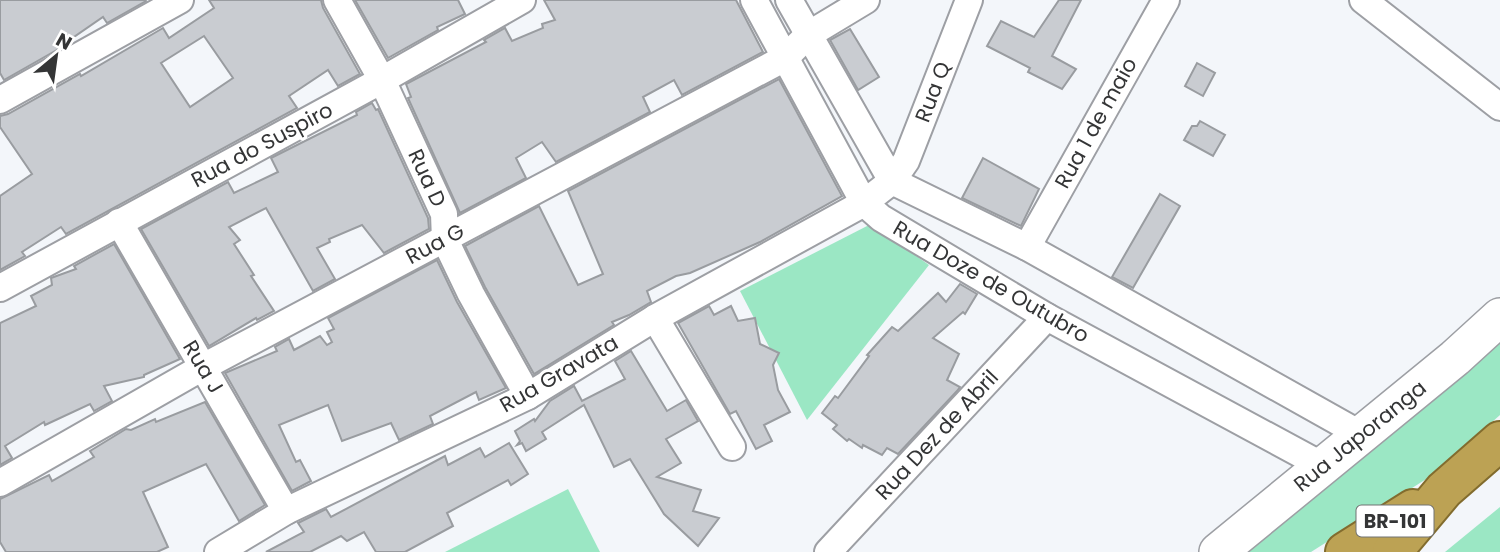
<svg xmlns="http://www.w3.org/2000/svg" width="1500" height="552" font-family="Poppins,sans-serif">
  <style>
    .green { fill: #9be7c4 }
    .building { fill: #c9ccd1; stroke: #999ca0; stroke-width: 2; fill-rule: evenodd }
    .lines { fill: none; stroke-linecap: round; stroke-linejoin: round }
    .minor-casing { stroke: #9d9fa4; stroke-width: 30 }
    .secondary-casing { stroke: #9d9fa4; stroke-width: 40 }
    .trunk-casing { stroke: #826c2e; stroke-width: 42 }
    .minor { stroke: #fff; stroke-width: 26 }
    .secondary { stroke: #fff; stroke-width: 37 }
    .trunk { stroke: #bca254; stroke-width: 38 }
    .labels { text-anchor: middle; stroke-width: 6; stroke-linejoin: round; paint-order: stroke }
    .shield { fill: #fff; stroke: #717272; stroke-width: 2 }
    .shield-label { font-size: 19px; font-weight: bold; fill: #343536 }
    .street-label { font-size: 21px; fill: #343536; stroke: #fff }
  </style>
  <rect width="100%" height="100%" fill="#f3f6fa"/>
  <g class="green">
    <path d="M871,224L929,265L807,420L740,291Z"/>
    <path d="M1500,333V415L1431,476L1311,552H1234Z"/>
    <path d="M568,489L600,552H445Z"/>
    <path d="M1500,507V552H1445Z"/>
  </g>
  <g class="building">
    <path d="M0,0H145L146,1L107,23L103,17L61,46L62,47L4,80L0,73Z"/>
    <path d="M209,0H321L323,8L360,74L338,86L328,70L289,96L297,108L66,234L61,227L22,252L25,256L0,270V196L32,174L0,127V116L8,114L80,74L81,76L163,28L169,38L214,8ZM204,36L233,78L190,107L161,63Z"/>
    <path d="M355,0H458L465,14L437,27L438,30L388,58Z"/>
    <path d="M544,0H736L763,52L682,95L674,80L643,97L650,112L556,162L542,142L516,158L526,178L460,213L408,98L411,97L406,84L486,42L484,40L505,28L512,41L543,28L542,24L555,20Z"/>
    <path d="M1059,0H1081L1052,56L1076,69L1062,89L1028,72L1030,68L987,46L1001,21L1034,37Z"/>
    <path d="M850,29L879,77L858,90L830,40Z"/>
    <path d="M1197,63L1215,73L1203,96L1185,86Z"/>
    <path d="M779,79L842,196L760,242L690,273L676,276L647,291L651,302L629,315L612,322L614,325L534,374L485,287L465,246L539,206L578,285L603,274L568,191Z"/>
    <path d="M372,103L376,110L378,109L428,218L429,229L384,253L362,225L329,239L330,242L317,248L335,279L313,291L266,208L229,227L240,240L234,244L254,275L251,276L274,311L257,320L256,318L209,346L141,229L228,182L234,193L278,172L271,158L357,115L356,112Z"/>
    <path d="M1200,121L1225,135L1213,156L1184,140L1192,126H1197Z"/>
    <path d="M983,158L1039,189L1021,226L962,198Z"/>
    <path d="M1160,194L1180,206L1133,288L1112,277Z"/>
    <path d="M114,244L180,359L144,375V377L104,386L112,401L94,411L90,404L45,425L44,422L5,446L12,458L0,465V323L36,306L31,296L52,285L51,278L76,269L74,266Z"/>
    <path d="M437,260L457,302L506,388L479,400L476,392L430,416L433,424L399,440L391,423L342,441L328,405L279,425L296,462L300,460L311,481L292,491L225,373L277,351L275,347L289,339L294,350L320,336L327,345L332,342L327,332L334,329L328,318Z"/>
    <path d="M960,284L977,294L965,314L963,312L933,338L959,354L947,380L960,387L957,391L898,454L887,448L882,455L863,445L862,448L849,439L847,441L833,429L837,425L822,413L835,396L838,398L869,356L867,355L892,327L898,331L938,293L946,302Z"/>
    <path d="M709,306L714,315L731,306L738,321L755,318L760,344L779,353L773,365L778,390L790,412L764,425L772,441L756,449L736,411L730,414L678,323Z"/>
    <path d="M631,351L667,411L686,400L698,421L666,439L681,463L657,477L701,490L693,511L719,518L698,546L664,514L630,459L614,467L584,405L542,432L546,439L526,451L522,443L517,445L520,441L515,431L534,419L535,421L550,401L574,386L582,401L625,379L615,361Z"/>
    <path d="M205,402L265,505L239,521L206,464L143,492L168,547L157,552H6L0,542V499L49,475L52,481L94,457L90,451L126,429L131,430L155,419L156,422Z"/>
    <path d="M509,443L528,474L511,485L508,480L447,513L453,526L405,552H376L364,532L347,541L341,536L310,552H266L304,532L298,523L326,509L331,517L445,456L448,465L480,448L485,457Z"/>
  </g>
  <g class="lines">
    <g class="minor-casing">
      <g id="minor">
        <path d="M337,0L382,80L444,214L445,240L471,294L528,396"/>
        <path d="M754,0L864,203L881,218L1047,317L1323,466"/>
        <path d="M789,0L892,181L1027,247L1362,435"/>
        <path d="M1363,0L1500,107"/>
        <path d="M0,100L180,0"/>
        <path d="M119,222L286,511"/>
        <path d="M1027,247L1166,0"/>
        <path d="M0,288L382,80L522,0"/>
        <path d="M655,318L732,447"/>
        <path d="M0,483L203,367L785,58L808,35L866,0"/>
        <path d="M218,552L286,511L528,396L655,318L864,203L892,181L906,161L969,0"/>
        <path d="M828,552L1047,317"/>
      </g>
    </g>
    <g class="secondary-casing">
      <path id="secondary" d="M1218,552L1455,358L1500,317"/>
    </g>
    <g class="trunk-casing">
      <g id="trunk">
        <path d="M1345,552L1413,509"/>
        <path d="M1392,552L1444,490L1500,441"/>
      </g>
    </g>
    <use href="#minor" class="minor"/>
    <use href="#secondary" class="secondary"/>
    <use href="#trunk" class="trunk"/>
  </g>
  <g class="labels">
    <rect class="shield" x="1356.5" y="505.5" width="77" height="31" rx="5"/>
    <g class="shield-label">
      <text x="1395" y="528">BR-101</text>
    </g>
    <g class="street-label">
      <text transform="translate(933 92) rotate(-69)" y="7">Rua Q</text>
      <text transform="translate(1096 123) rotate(-61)" y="7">Rua 1 de maio</text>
      <text transform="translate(262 145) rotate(-28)" y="7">Rua do Suspiro</text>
      <text transform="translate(427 178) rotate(65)" y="7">Rua D</text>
      <text transform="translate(435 244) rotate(-28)" y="7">Rua G</text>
      <text transform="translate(991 282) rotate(30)" y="7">Rua Doze de Outubro</text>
      <text transform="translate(203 367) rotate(59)" y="7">Rua J</text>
      <text transform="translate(559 374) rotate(-30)" y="7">Rua Gravata</text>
      <text transform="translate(937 435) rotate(-47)" y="7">Rua Dez de Abril</text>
      <text transform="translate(1360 436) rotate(-39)" y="7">Rua Japoranga</text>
    </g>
  </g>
  <g transform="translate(56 56) rotate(29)" stroke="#ffffff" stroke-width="5" paint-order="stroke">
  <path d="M0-5L12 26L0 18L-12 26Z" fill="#343536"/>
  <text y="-10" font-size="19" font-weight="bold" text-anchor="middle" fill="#343536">N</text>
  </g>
</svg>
